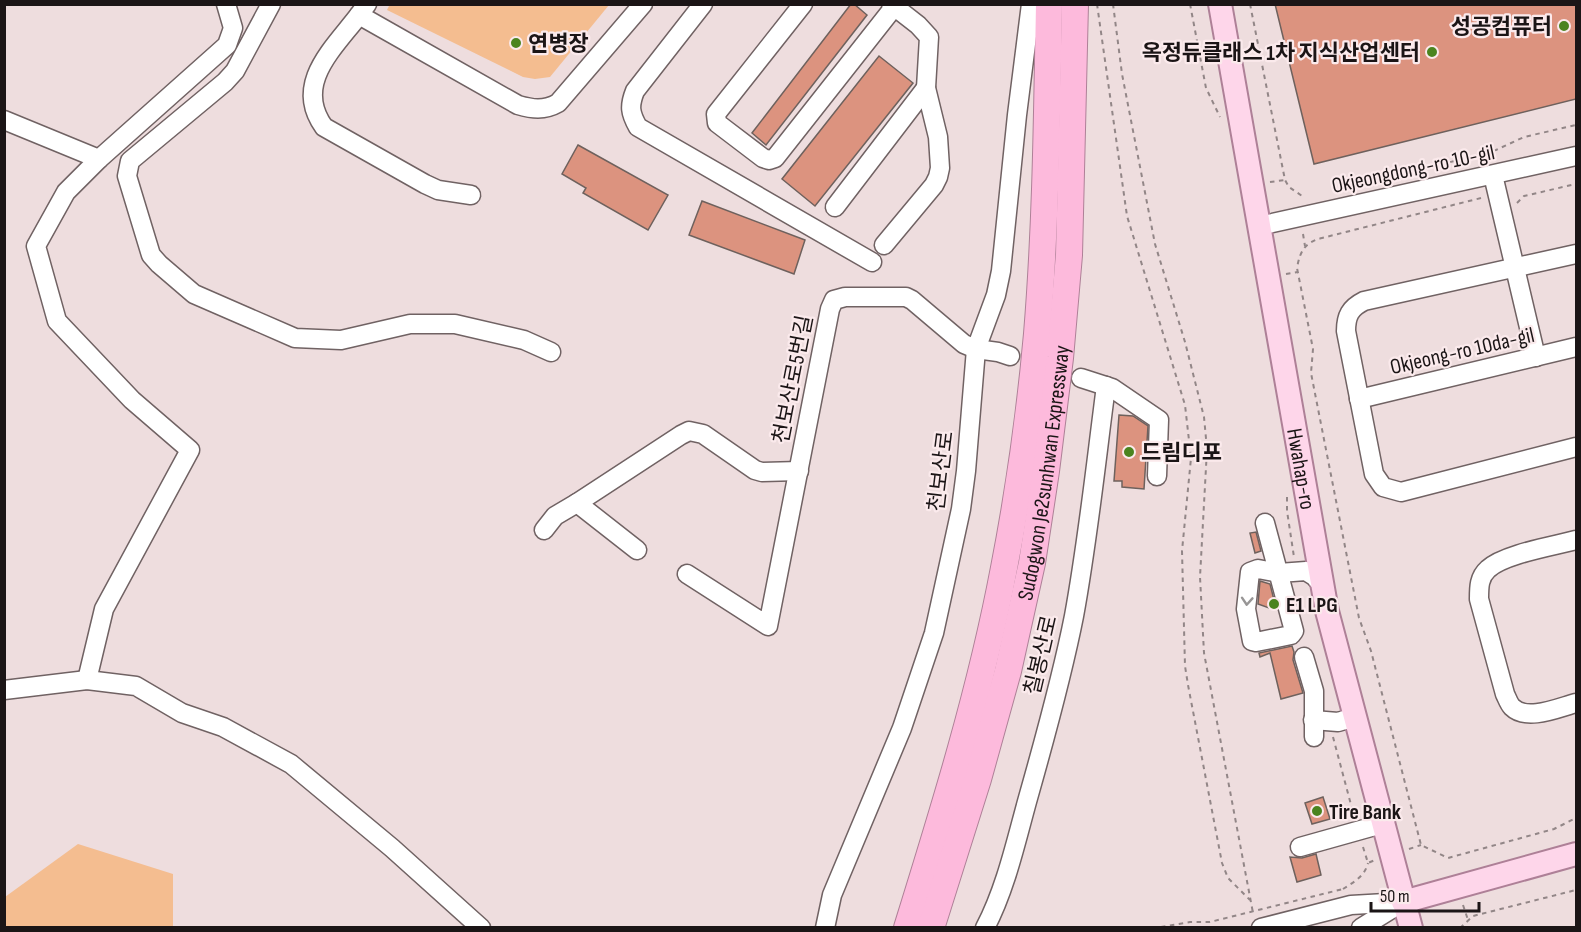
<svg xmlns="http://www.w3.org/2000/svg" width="1581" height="932" font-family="'Sofia Sans Condensed','Noto Sans KR',sans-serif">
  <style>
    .green { fill: #f4bd90 }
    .building { fill: #dc937f; stroke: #6e615d; stroke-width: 1.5 }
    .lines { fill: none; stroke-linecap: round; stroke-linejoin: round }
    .minor-casing { stroke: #706263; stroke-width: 21 }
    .major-casing { stroke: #ae8097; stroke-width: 26 }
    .highway-casing { stroke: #ae8097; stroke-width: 28 }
    .path { stroke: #928687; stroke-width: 2; stroke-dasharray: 4.5 4.5; stroke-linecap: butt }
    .minor { stroke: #fff; stroke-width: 18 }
    .major { stroke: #fed6ea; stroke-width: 22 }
    .highway { stroke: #fdbadc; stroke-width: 26 }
    .path-bridge { stroke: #928687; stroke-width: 2; stroke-dasharray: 4.5 4.5; stroke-linecap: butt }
    .oneway { stroke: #989696 }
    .poi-dot { fill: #4b841f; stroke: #fbeaec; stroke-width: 2 }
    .labels { text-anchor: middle; stroke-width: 4.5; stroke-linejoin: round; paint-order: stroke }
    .poi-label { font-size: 22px; font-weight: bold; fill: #1b1516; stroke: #fbeaec; text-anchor: start }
    .street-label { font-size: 22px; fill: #1b1516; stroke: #fbeaec }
  </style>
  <rect width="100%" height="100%" fill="#eeddde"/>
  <g class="green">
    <path d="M390,4H609V5L550,77L535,79L523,77L387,10Z"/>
    <path d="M78,844L173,874V927H5V897Z"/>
  </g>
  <g class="building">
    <path d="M851,4H854L867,15L766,145L752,133Z"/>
    <path d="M1275,4H1576V99L1314,164Z"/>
    <path d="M879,56L913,83L815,206L782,179Z"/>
    <path d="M578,145L668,195L648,230L583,193L586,188L562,174Z"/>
    <path d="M702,201L805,240L794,274L689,235Z"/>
    <path d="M1119,415L1133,416L1148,426L1144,489L1122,487V481H1114Z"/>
    <path d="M1256,532L1261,551L1255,553L1250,533Z"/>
    <path d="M1260,581L1270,584L1274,600L1272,609L1258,604Z"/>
    <path d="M1292,646L1294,652L1293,660L1303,693L1281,699L1270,653L1260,657L1259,653Z"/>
    <path d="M1323,797L1330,819L1312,824L1305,803Z"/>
    <path d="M1316,854L1321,875L1297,882L1290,857L1302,858Z"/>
  </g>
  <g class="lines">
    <g class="minor-casing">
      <g id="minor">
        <path d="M271,4L235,71L225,82L130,161L127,176L151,255L159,264L194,294L295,338L341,340L410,324H455L524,340L551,352"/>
        <path d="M367,4L359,15L518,105C532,109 544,111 558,103L643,4"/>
        <path d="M703,4L635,91C629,106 630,113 638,127L872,262"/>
        <path d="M803,4L716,114L717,123L763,158L769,160L775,158L894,7"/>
        <path d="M359,15C333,49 293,84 324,127L425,184L438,190L471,195"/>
        <path d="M4,120L99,159L227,45L233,28L226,4"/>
        <path d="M1493,175L1536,357"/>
        <path d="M835,207L926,88"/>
        <path d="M1259,226L1576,156"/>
        <path d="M884,245L934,185L938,177L940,168L938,137L926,88L929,37L918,25L891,4"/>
        <path d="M1576,254L1364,301C1350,308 1346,316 1346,331L1374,474L1383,487L1401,492L1576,447"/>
        <path d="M1081,378L1112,388L1159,420L1157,476"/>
        <path d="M1359,399L1576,347"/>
        <path d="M1265,523L1294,631L1291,635L1256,642L1252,641L1246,609L1250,572L1258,569L1279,573L1306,571L1314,576L1323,586"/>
        <path d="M544,530L555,516L577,503"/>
        <path d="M1576,540C1554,546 1504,554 1488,569C1479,577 1479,587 1479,599L1505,694C1507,698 1509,704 1512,707C1527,722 1560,707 1576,703"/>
        <path d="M637,550L577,503L681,435L689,431L703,434L755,470L762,472L799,471"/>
        <path d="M687,574L768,626L830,309L834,300L845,297H906L912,300L964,344L976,349L998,352L1010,356"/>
        <path d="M1304,657L1314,691V737"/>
        <path d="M87,680L104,609L190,450L132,400L57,321L36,246L66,192L99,159"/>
        <path d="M4,690L87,680L136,686L182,713L223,727L291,764L392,848L481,928"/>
        <path d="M1313,720L1338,722L1355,717"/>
        <path d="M1300,847L1382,824"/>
        <path d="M825,928L832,895L902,728L934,633L961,509L966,471L976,349L996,295L1001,271L1017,115L1031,4"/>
        <path d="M985,928C1006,888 1016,841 1028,798C1045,738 1062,677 1074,616C1088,540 1096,462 1106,386"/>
        <path d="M1261,928L1351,905L1403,902"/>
        <path d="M1361,928L1401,903"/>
      </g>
    </g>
    <g class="major-casing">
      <g id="major">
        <path id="s1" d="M1220,4L1327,611L1411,928"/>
        <path d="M1403,902L1576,854"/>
      </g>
    </g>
    <g class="highway-casing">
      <g id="highway">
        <path d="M907,928C944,809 981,690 1004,568C1019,491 1030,412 1037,334C1046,225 1047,115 1049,4"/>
        <path id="s2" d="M931,928L978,779L1008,671L1032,563L1046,471L1060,358L1069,255L1075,4"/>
      </g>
    </g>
    <g class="path">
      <path d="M1097,4L1127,216L1185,405L1191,458L1182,551L1185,666L1188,685L1222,863L1228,878L1250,900"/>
      <path d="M1113,4L1122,74L1155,244L1185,342L1204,417L1207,449L1200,577L1204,653L1253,913"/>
      <path d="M1190,4L1206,88L1220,117"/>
      <path d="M1250,4L1285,180L1289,187L1305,198"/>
      <path d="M1270,182L1285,180"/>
      <path d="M1363,185L1496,150L1524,137L1576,125"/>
      <path d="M1481,198L1322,238C1305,242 1300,251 1297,268L1313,349L1311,373L1359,618L1371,651L1421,845L1448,858L1554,829L1576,818"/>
      <path d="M1517,203L1524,196L1576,184"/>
      <path d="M1303,234L1305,246"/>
      <path d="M1286,274L1298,272"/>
      <path d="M1287,497V511L1294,557"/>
      <path d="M1333,737L1354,816"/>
      <path d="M1363,847L1368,863L1375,860"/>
      <path d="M1409,849L1421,845"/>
      <path d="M1343,889C1354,882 1365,876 1368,863"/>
      <path d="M1463,905L1468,920"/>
      <path d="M1157,928L1161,927"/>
      <path d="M1460,928L1473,916L1576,890"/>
    </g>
    <use href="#minor" class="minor"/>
    <use href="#major" class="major"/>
    <use href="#highway" class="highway"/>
    <path class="path-bridge" d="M1161,927L1190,922H1210L1343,889"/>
  </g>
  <defs><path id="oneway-chevron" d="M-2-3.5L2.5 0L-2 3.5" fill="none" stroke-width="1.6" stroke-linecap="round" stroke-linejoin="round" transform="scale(1.5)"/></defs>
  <use class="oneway" href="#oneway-chevron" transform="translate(1247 601) rotate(94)"/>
  <g class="poi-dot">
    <circle cx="1564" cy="26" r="6"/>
    <circle cx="516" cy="43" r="6"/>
    <circle cx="1432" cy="52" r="6"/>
    <circle cx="1129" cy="452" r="6"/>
    <circle cx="1274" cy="604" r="6"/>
    <circle cx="1317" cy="811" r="6"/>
  </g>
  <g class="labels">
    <g class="poi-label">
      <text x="1552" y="34" text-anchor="end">성공컴퓨터</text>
      <text x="528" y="51">연병장</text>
      <text x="1420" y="60" text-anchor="end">옥정듀클래스 1차 지식산업센터</text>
      <text x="1141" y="460">드림디포</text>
      <text x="1286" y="612">E1 LPG</text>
      <text x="1329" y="819">Tire Bank</text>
    </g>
    <g class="street-label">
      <text transform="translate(1413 168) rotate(-12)" y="8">Okjeongdong-ro 10-gil</text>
      <text transform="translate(1462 350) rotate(-13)" y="8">Okjeong-ro 10da-gil</text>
      <text transform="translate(792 379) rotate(-79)" y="8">천보산로5번길</text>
      <text dy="8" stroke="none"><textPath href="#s1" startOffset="472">Hwahap-ro</textPath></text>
      <text transform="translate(940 471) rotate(-83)" y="8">천보산로</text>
      <text dy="8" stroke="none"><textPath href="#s2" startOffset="470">Sudogwon Je2sunhwan Expressway</textPath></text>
      <text transform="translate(1040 655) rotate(-77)" y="8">칠봉산로</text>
    </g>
  </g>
  <rect width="1581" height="932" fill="none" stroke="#1b1516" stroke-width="12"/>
  <path d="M1371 902v9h108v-9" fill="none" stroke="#1b1516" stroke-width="3"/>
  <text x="1380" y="902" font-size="18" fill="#1b1516" stroke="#fbeaec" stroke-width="4.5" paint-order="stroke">50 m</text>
</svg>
